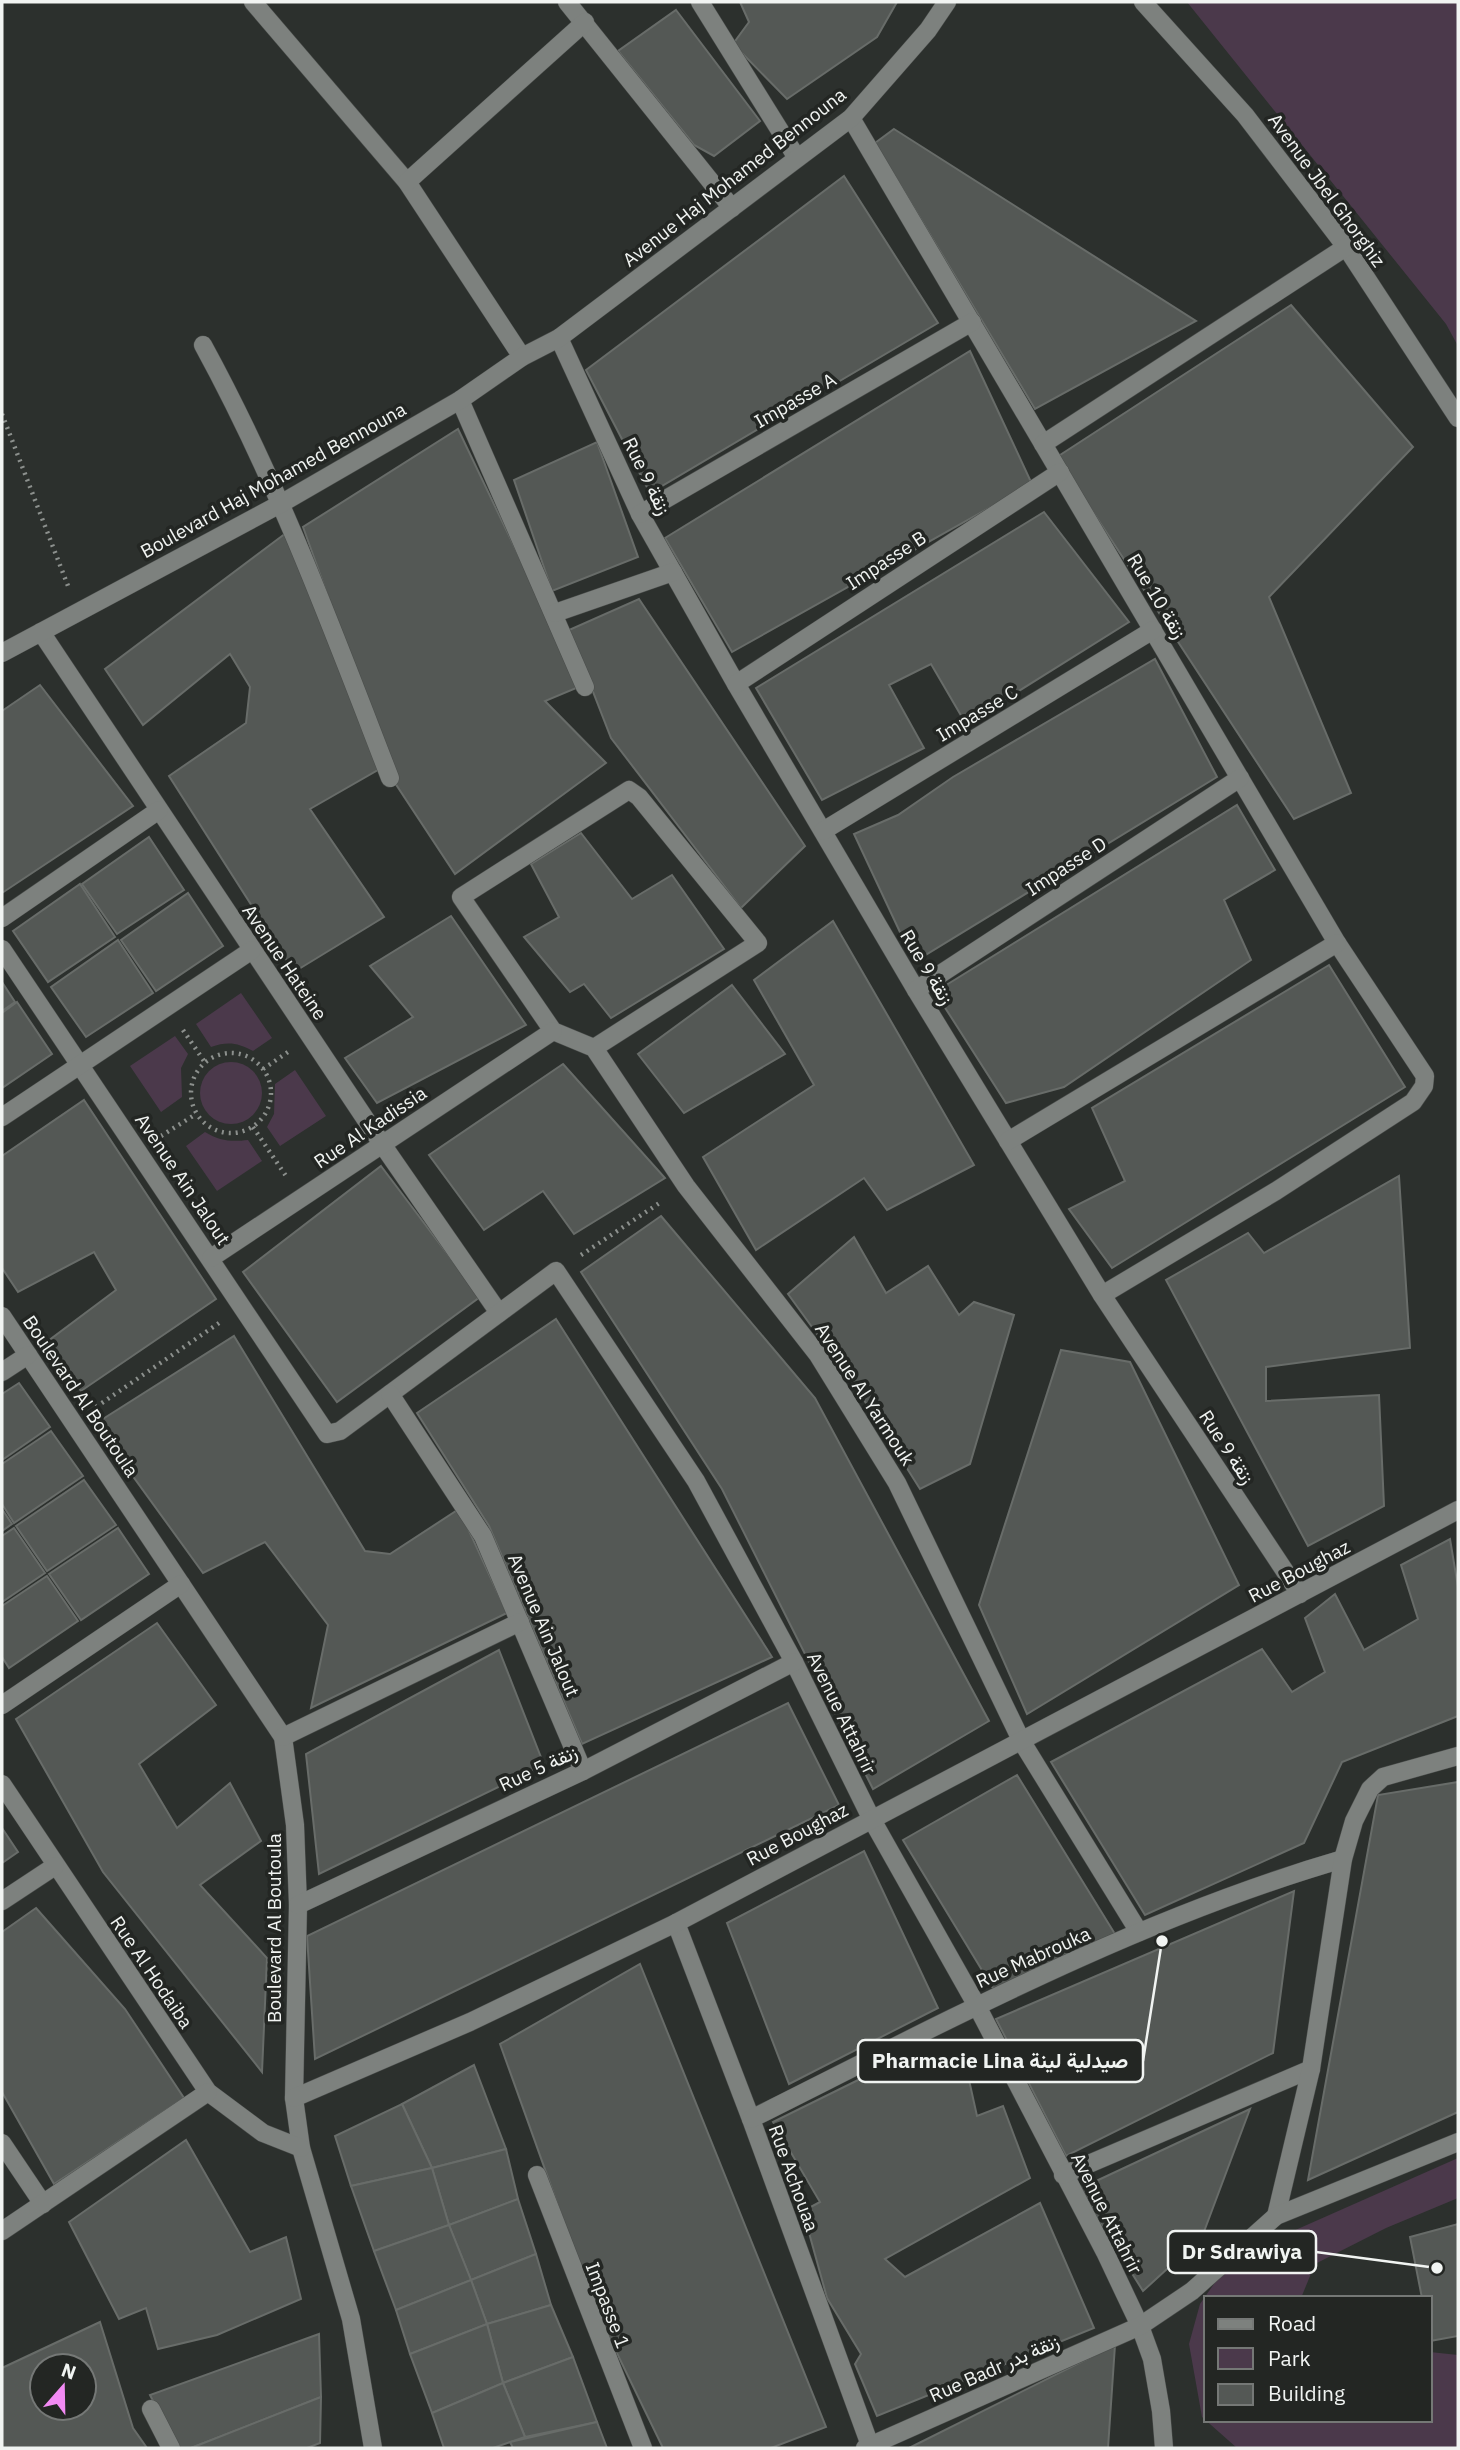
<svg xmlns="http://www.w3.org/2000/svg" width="1460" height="2450" font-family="'IBM Plex Sans',Vazirmatn,sans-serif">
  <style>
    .green { fill: #4b394b }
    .building { fill: #545855; stroke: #686c69; stroke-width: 2; fill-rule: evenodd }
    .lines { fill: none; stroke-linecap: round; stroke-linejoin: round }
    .pedestrian-casing { stroke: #4a4d4b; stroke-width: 19 }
    .minor-casing { stroke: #4a4d4b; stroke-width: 19 }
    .tertiary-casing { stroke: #4a4d4b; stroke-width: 19 }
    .path { stroke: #8c908d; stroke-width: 4.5; stroke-dasharray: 2 5; stroke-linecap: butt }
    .pedestrian { stroke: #7d817e; stroke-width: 18 }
    .minor { stroke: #7d817e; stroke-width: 18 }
    .tertiary { stroke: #7d817e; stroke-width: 18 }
    .labels { text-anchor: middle; stroke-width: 7; stroke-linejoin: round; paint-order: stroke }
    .street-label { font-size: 19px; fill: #f1f4f2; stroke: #232623 }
    .leader { fill: none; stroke: #f1f4f2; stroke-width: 2.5 }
    .callout-dot { fill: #f1f4f2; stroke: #232623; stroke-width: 2.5 }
    .callout { fill: #232623; stroke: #f1f4f2; stroke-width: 2.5 }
    .callout-label { font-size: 21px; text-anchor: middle; font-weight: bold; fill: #f1f4f2 }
  </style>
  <rect width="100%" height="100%" fill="#2c302d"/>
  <g class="green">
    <path d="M1187,2H1458V346L1446,324Z"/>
    <path d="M241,993L272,1038L253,1051C238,1043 228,1041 211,1047L196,1024Z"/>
    <path d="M175,1036L188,1054L181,1068L182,1097L161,1112L130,1066Z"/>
    <circle cx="231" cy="1093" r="31"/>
    <path d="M295,1070L326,1116L280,1146L267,1127L274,1114L275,1084Z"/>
    <path d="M205,1132C220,1141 231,1142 248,1140L262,1161L217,1191L186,1146Z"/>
    <path d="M1458,2158V2198L1386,2228L1315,2264L1301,2298H1206V2420H1430V2352L1458,2355V2448H1237L1202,2417L1189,2344L1200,2304L1232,2258Z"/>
  </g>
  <g class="building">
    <path d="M740,2H897L877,37L787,99L733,44L749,22Z"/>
    <path d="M676,10L760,121L714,156L694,145L618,51Z"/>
    <path d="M894,129L1196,321L1035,409L875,143Z"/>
    <path d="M844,176L938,323L650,493L586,370Z"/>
    <path d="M1291,305L1413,447L1269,597L1351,793L1294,819L1057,457Z"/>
    <path d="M970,351L1032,484L732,652L665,538Z"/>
    <path d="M458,429L581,686L545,701L606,763L455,874L395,783L303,527Z"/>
    <path d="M597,442L638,557L552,591L514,480Z"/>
    <path d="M1044,512L1129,622L966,724L931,664L889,685L924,748L822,800L756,688Z"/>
    <path d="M286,533L383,767L310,809L384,917L294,972L169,776L246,723L250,687L230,654L143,725L105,669Z"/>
    <path d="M639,599L805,846L741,908L611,738L569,630Z"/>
    <path d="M1155,659L1217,777L914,962L854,834L898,815L953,777Z"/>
    <path d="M40,685L133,806L2,893V711Z"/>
    <path d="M1237,805L1275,870L1224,900L1251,960L1064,1087L1006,1103L935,992Z"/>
    <path d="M581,833L632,899L672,875L724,949L611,1018L584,984L570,992L524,937L559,917L531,864Z"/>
    <path d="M149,837L184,890L117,934L82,884Z"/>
    <path d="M80,884L115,937L48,982L13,931Z"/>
    <path d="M188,893L223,946L156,991L121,940Z"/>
    <path d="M451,916L526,1025L377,1103L345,1058L413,1017L370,966Z"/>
    <path d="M833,921L974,1165L887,1210L864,1178L756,1250L703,1157L814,1085L754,980Z"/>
    <path d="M118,940L153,993L86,1037L51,987Z"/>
    <path d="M1329,965L1405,1087L1112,1268L1069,1209L1125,1181L1092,1108Z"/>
    <path d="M2,982L15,1002L2,1011Z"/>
    <path d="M732,985L785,1054L684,1113L638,1054Z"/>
    <path d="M17,1002L52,1054L2,1088V1013Z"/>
    <path d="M563,1064L665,1178L574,1234L543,1191L484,1230L429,1155Z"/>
    <path d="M84,1100L216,1299L81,1391L44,1344L116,1290L94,1252L18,1292L2,1268V1156Z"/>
    <path d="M381,1166L480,1297L337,1402L243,1272Z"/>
    <path d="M1399,1176L1410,1348L1266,1367V1401L1379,1395L1384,1506L1308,1546L1166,1280L1248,1233L1264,1253Z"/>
    <path d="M661,1216L815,1398L989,1721L873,1789L722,1489L581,1272Z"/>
    <path d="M854,1237L886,1293L928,1266L959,1315L974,1302L1014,1315L970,1464L920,1489L857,1389L788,1294Z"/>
    <path d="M556,1319L772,1657L582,1744L489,1526L417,1413Z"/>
    <path d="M234,1336L365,1551L390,1554L459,1509L507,1613L311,1708L328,1625L265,1542L203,1573L95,1424Z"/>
    <path d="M1061,1350L1130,1362L1239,1585L1027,1714L979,1605Z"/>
    <path d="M19,1383L50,1427L2,1460V1394Z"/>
    <path d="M51,1431L83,1476L14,1523L2,1504V1464Z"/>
    <path d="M84,1480L116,1525L47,1571L16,1526Z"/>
    <path d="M2,1509L12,1524L2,1531Z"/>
    <path d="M14,1528L45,1573L2,1602V1536Z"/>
    <path d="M118,1528L149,1574L81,1620L49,1574Z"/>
    <path d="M1450,1539L1458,1587V1716L1342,1762L1304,1843L1145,1915L1051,1762L1262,1649L1292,1692L1325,1672L1305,1618L1335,1594L1364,1650L1418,1619L1401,1565Z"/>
    <path d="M47,1576L78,1621L9,1668L2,1657V1606Z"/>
    <path d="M157,1623L216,1705L139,1764L177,1828L230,1783L261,1841L200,1885L267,1958L262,2072L103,1872L16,1719Z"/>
    <path d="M499,1650L544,1765L319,1874L306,1754Z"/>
    <path d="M788,1703L839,1805L315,2059L307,1936Z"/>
    <path d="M1017,1775L1115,1934L994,1990L903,1840Z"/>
    <path d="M1458,1782V2112L1308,2180L1378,1795Z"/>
    <path d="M2,1828L18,1852L2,1863Z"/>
    <path d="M864,1851L938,2008L789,2084L727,1923Z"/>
    <path d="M1294,1891L1273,2053L1066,2156L996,2019Z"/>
    <path d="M36,1908L125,2009L184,2098L54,2184L2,2092V1932Z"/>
    <path d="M640,1964L826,2427L771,2448H663L594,2306L500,2044Z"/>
    <path d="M921,2049L930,2076L963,2053L977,2116L1003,2106L1030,2178L885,2259L905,2277L1040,2203L1094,2328L877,2416L855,2364L861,2354L827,2298L803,2211L820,2202L773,2122Z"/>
    <path d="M474,2065L506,2149L432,2168L402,2104Z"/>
    <path d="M402,2104L432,2168L351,2186L335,2136Z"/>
    <path d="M1250,2109L1202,2237L1143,2291L1079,2189Z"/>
    <path d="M186,2140L250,2252L286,2237L301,2299L217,2335L158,2349L146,2308L119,2319L69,2222Z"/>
    <path d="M506,2149L518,2199L449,2225L432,2168Z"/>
    <path d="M432,2168L449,2225L374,2251L351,2186Z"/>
    <path d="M518,2199L536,2254L471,2280L449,2225Z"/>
    <path d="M1458,2224V2336L1430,2341V2298H1422L1410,2237Z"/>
    <path d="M449,2225L471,2280L396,2310L374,2251Z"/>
    <path d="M536,2254L551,2305L487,2324L471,2280Z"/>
    <path d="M471,2280L487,2324L410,2354L396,2310Z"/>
    <path d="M551,2305L573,2357L503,2383L487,2324Z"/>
    <path d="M100,2322L133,2428L147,2448H2V2368ZM42,2366H84V2408H42Z"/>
    <path d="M487,2324L503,2383L432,2413L410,2354Z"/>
    <path d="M319,2334L321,2397L191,2448H177L150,2395Z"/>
    <path d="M1115,2345L1108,2448H909Z"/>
    <path d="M573,2357L597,2422L525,2437L503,2383Z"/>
    <path d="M503,2383L525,2437L493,2448H444L432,2413Z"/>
    <path d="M321,2397L320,2443L307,2448H191Z"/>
    <path d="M597,2422L607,2448H513L510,2442Z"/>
  </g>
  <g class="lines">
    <g class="pedestrian-casing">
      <path id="pedestrian" d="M151,2409L171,2448"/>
    </g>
    <g class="minor-casing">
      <g id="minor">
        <path d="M253,2L407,182L522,357"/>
        <path d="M567,2L732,208"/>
        <path d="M700,2L797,158"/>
        <path d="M1143,2L1245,115L1346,247L1458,418"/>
        <path d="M851,118L1337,943L1425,1076L1424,1086L1413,1102L1276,1191L1102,1295"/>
        <path d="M407,182L585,22"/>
        <path d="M559,338L640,514L736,684L916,990L1102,1295L1300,1594"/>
        <path d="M203,345C279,484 333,631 390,778"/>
        <path d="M460,400L585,687"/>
        <path d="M1043,444L1346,247"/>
        <path d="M640,514L972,322"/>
        <path d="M555,613L673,572"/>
        <path d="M41,632L382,1144L499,1313"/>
        <path d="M736,684L1060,472"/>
        <path d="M823,831L1153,630"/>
        <path d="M2,918L159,810"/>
        <path d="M2,949L327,1434L340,1431L556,1271L696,1481L794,1662L871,1818L977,2006L1105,2252L1140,2326L1152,2359L1161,2411L1164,2448"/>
        <path d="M916,990L1240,778"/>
        <path d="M594,1048L758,943L639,797L629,790L461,897L553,1031L594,1048L686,1186L818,1355L897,1483L1022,1742L1139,1932"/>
        <path d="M2,1117L252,950"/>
        <path d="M1008,1141L1337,943"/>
        <path d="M211,1258L553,1031"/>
        <path d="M2,1316L283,1737L295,1825L298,1905L294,2098L301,2148L351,2319L373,2448"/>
        <path d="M2,1372L28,1355"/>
        <path d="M390,1394L483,1536L583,1771"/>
        <path d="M2,1705L181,1584"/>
        <path d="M283,1737L520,1622"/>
        <path d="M2,1784L208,2092L263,2133L301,2148"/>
        <path d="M2,1901L55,1866"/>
        <path d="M298,1905L583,1771L794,1662"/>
        <path d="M676,1923L751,2119L871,2448"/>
        <path d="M294,2098L470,2022L676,1923L1458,1510"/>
        <path d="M751,2119C943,2023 1136,1919 1343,1859"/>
        <path d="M2,2143L43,2204"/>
        <path d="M537,2175L643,2448"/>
        <path d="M1063,2175L1311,2069"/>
        <path d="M1276,2216L1311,2069L1343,1859L1354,1821L1370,1789L1383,1777L1458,1756"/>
        <path d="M2,2231L208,2092"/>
        <path d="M865,2448L1140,2326L1192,2291L1276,2216L1458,2142"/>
      </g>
    </g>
    <g class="tertiary-casing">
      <path id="tertiary" d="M2,653L282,503L460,400L522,357L559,338L851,118L928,30L947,2"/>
    </g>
    <g class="path">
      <path d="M2,414L68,586"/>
      <path d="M183,1030L204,1061"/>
      <circle cx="231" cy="1093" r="40"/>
      <path d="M263,1069L288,1052"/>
      <path d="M253,1127L286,1176"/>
      <path d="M161,1136L196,1114"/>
      <path d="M581,1255L661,1202"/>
      <path d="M96,1407L219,1323"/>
    </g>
    <use href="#pedestrian" class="pedestrian"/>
    <use href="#minor" class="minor"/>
    <use href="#tertiary" class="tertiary"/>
  </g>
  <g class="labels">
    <g class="street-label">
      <text transform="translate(734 177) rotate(-38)" y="7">Avenue Haj Mohamed Bennouna</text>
      <text transform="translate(1327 190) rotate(54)" y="7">Avenue Jbel Ghorghiz</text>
      <text transform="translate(795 400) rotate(-30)" y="7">Impasse A</text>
      <text transform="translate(647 476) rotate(64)" y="7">Rue 9 زنقة</text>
      <text transform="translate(273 480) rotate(-29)" y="7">Boulevard Haj Mohamed Bennouna</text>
      <text transform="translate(886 560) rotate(-33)" y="7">Impasse B</text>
      <text transform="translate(1157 596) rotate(59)" y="7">Rue 10 زنقة</text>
      <text transform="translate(977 713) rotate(-31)" y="7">Impasse C</text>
      <text transform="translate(1066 866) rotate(-33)" y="7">Impasse D</text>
      <text transform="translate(285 962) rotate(56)" y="7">Avenue Hateine</text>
      <text transform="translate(927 967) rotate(59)" y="7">Rue 9 زنقة</text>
      <text transform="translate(370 1127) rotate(-34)" y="7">Rue Al Kadissia</text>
      <text transform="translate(183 1179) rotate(56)" y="7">Avenue Ain Jalout</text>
      <text transform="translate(865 1394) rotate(57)" y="7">Avenue Al Yarmouk</text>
      <text transform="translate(81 1396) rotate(56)" y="7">Boulevard Al Boutoula</text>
      <text transform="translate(1227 1447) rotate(57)" y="7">Rue 9 زنقة</text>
      <text transform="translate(1299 1571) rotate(-28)" y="7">Rue Boughaz</text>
      <text transform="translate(544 1625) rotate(67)" y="7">Avenue Ain Jalout</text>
      <text transform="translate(842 1713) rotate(64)" y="7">Avenue Attahrir</text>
      <text transform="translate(538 1768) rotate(-25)" y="7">Rue 5 زنقة</text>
      <text transform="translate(797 1834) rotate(-28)" y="7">Rue Boughaz</text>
      <text transform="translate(274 1928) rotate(-90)" y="7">Boulevard Al Boutoula</text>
      <text transform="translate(1033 1957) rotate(-24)" y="7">Rue Mabrouka</text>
      <text transform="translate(152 1972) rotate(56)" y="7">Rue Al Hodaiba</text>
      <text transform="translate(794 2178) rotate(70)" y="7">Rue Achouaa</text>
      <text transform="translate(1107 2213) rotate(63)" y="7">Avenue Attahrir</text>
      <text transform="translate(608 2305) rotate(69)" y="7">Impasse 1</text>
      <text transform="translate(994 2368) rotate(-24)" y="7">Rue Badr زنقة بدر</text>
    </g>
  </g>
  <path class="leader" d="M1162 1941L1143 2061M1437 2268L1316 2252"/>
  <g class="callout-dot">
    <circle cx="1162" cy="1941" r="7"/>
    <circle cx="1437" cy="2268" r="7"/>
  </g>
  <g class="callout">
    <rect x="858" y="2040" width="285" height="42" rx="7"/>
    <rect x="1168" y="2231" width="148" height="42" rx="7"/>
  </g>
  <g class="callout-label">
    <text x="1000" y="2068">Pharmacie Lina صيدلية لينة</text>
    <text x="1242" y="2259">Dr Sdrawiya</text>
  </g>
  <rect width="1460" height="2450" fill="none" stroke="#f1f4f2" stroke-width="7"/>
  <rect x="1204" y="2296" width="228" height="126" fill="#232623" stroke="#757876" stroke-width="2"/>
  <rect x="1218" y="2319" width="35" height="10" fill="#7d817e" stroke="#757876" stroke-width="2"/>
  <text x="1268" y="2331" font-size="21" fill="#f1f4f2">Road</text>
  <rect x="1218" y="2348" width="35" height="21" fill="#4b394b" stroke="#757876" stroke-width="2"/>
  <text x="1268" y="2366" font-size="21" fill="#f1f4f2">Park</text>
  <rect x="1218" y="2384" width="35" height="21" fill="#545855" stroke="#757876" stroke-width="2"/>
  <text x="1268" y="2401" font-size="21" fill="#f1f4f2">Building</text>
  <g transform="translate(63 2387) rotate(20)"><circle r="33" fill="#232623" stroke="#757876" stroke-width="2"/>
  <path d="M0-5L12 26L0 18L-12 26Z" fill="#f28af3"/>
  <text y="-10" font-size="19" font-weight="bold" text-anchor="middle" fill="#f1f4f2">N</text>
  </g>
</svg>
